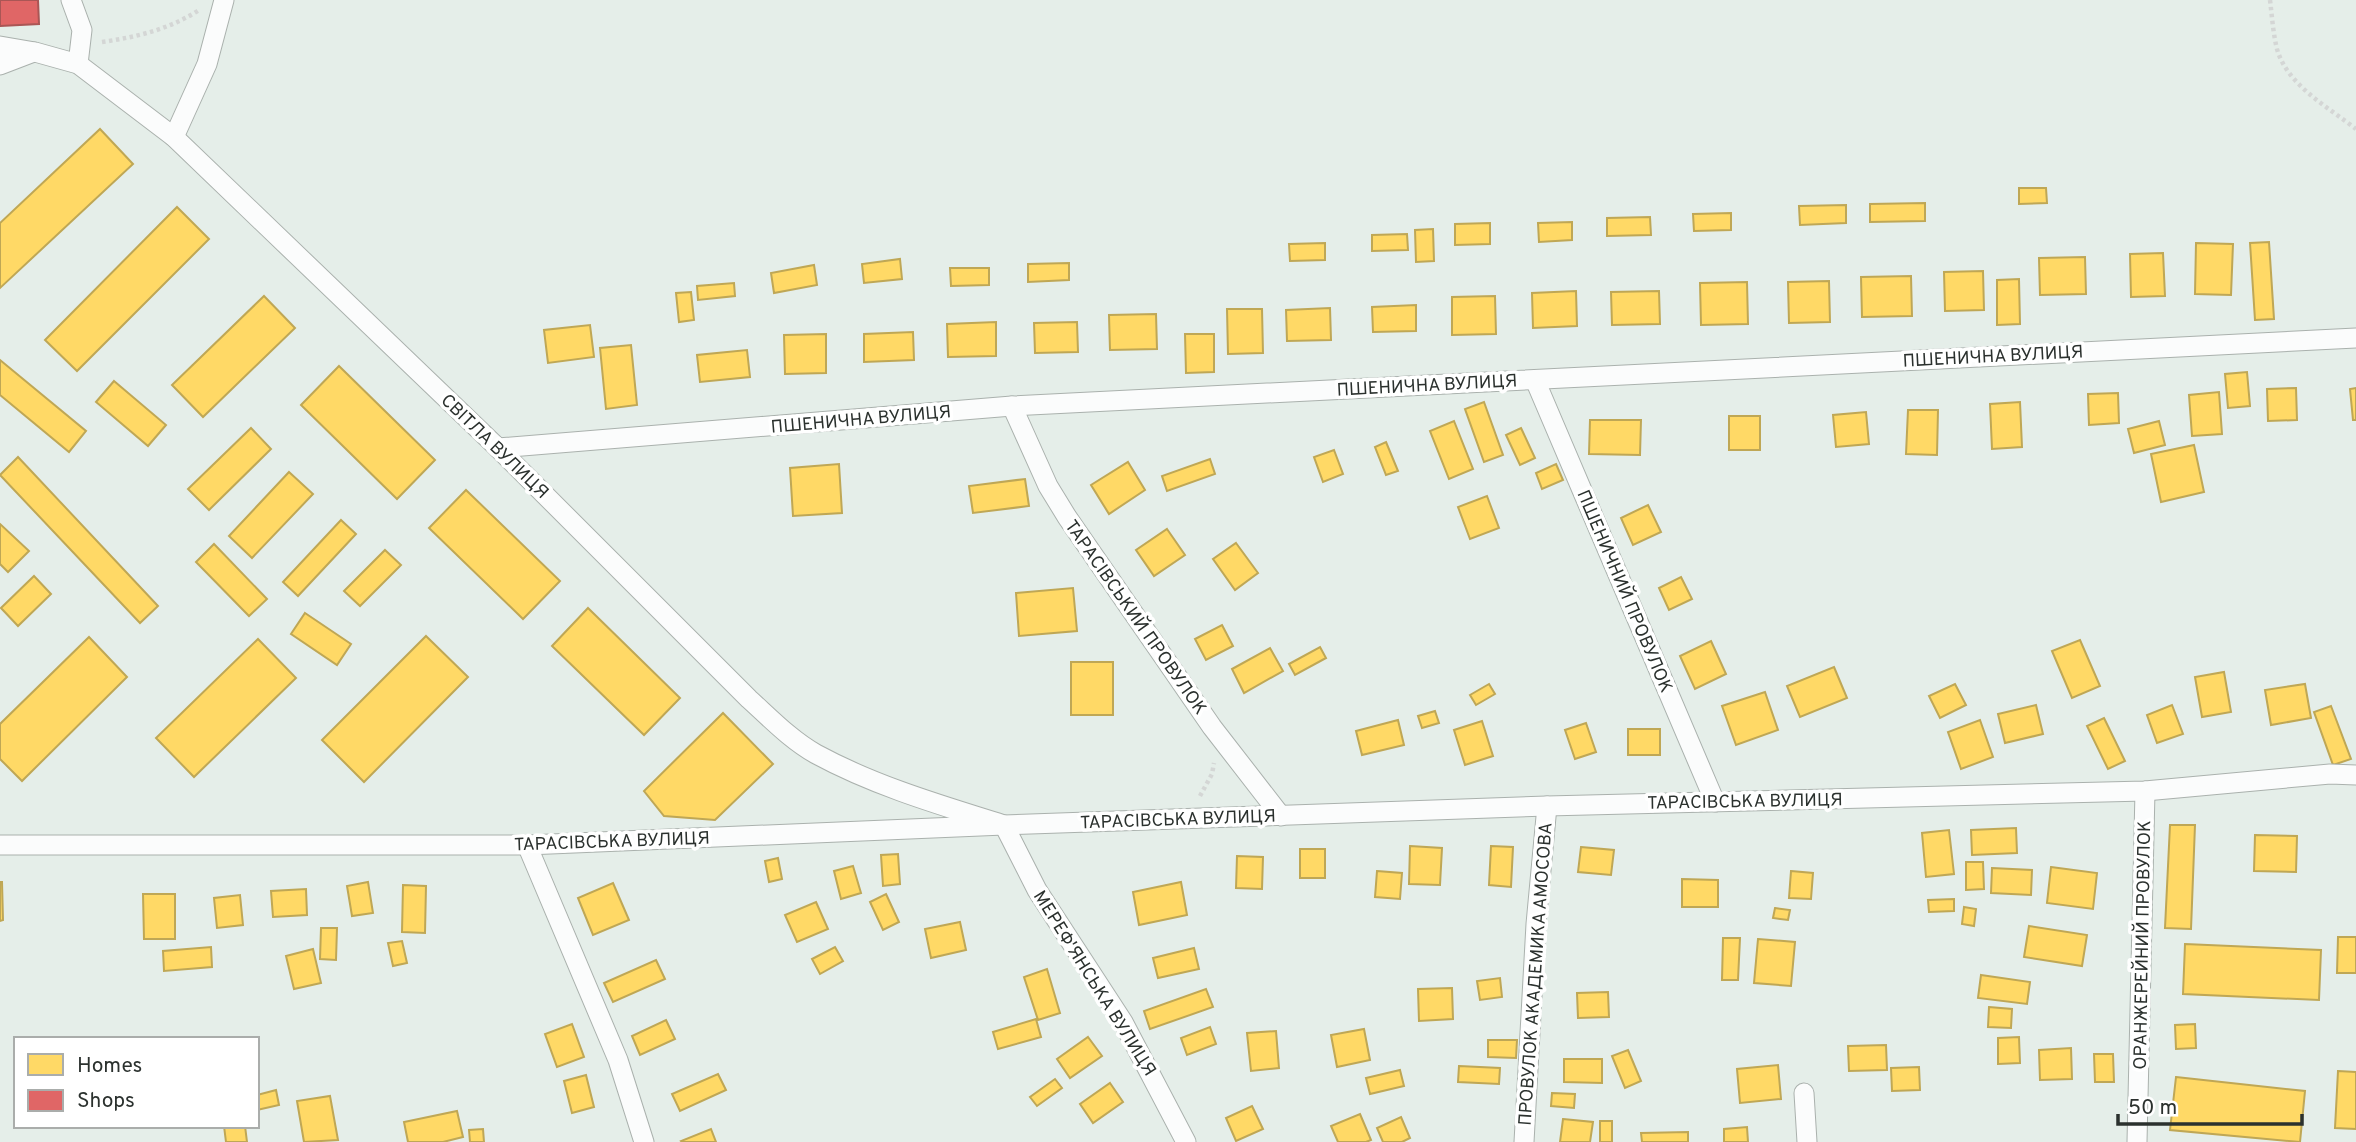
<svg xmlns="http://www.w3.org/2000/svg" width="2356" height="1142" font-family="Overpass,sans-serif">
  <style>
    .homes { fill: #ffd966; stroke: #bfa755; stroke-width: 2 }
    .shops { fill: #e06666; stroke: #aa5655; stroke-width: 2 }
    .lines { fill: none; stroke-linecap: round; stroke-linejoin: round }
    .minor-casing { stroke: #aab1ad; stroke-width: 21 }
    .path { stroke: #d4d6d5; stroke-width: 4.5; stroke-dasharray: 3.5 3.5; stroke-linecap: butt }
    .minor { stroke: #fbfcfc; stroke-width: 19 }
    .labels { text-anchor: middle; stroke-width: 7; stroke-linejoin: round; paint-order: stroke }
    .street-label { font-size: 18px; fill: #2b312e; stroke: #fff }
  </style>
  <rect width="100%" height="100%" fill="#e5eee9"/>
  <g class="homes">
    <path d="M100,129L133,164L0,288V223Z"/>
    <path d="M2019,188H2046L2047,203L2019,204Z"/>
    <path d="M1925,203V221L1870,222V204Z"/>
    <path d="M1846,205V223L1800,225L1799,206Z"/>
    <path d="M177,207L209,239L77,371L45,340Z"/>
    <path d="M1731,213V230L1694,231L1693,214Z"/>
    <path d="M1650,217L1651,235L1607,236V218Z"/>
    <path d="M1572,222V240L1539,242L1538,223Z"/>
    <path d="M1490,223V244L1455,245V224Z"/>
    <path d="M1433,229L1434,261L1416,262L1415,230Z"/>
    <path d="M1407,234L1408,250L1372,251V235Z"/>
    <path d="M2269,242L2274,319L2255,320L2250,243Z"/>
    <path d="M1325,243V260L1290,261L1289,244Z"/>
    <path d="M2196,243L2233,244L2231,295L2195,294Z"/>
    <path d="M2163,253L2165,296L2131,297L2130,254Z"/>
    <path d="M2085,257L2086,294L2040,295L2039,258Z"/>
    <path d="M900,259L902,279L864,283L862,264Z"/>
    <path d="M1069,263V280L1028,282V264Z"/>
    <path d="M814,265L817,285L774,293L771,273Z"/>
    <path d="M950,268H989V285L951,286Z"/>
    <path d="M1983,271L1984,310L1945,311L1944,272Z"/>
    <path d="M1911,276L1912,316L1862,317L1861,277Z"/>
    <path d="M2019,279L2020,324L1997,325V280Z"/>
    <path d="M1829,281L1830,322L1789,323L1788,282Z"/>
    <path d="M1747,282L1748,324L1701,325L1700,283Z"/>
    <path d="M734,283L735,296L698,300L697,286Z"/>
    <path d="M1576,291L1577,326L1533,328L1532,293Z"/>
    <path d="M1659,291L1660,324L1612,325L1611,292Z"/>
    <path d="M691,292L694,320L679,322L676,293Z"/>
    <path d="M264,296L295,328L203,417L172,385Z"/>
    <path d="M1495,296L1496,334L1452,335V297Z"/>
    <path d="M1416,305V331L1373,332L1372,307Z"/>
    <path d="M1330,308L1331,340L1287,341L1286,310Z"/>
    <path d="M1227,309H1262L1263,353L1228,354Z"/>
    <path d="M1156,314L1157,349L1110,350L1109,315Z"/>
    <path d="M996,322V356L948,357L947,324Z"/>
    <path d="M1077,322L1078,352L1035,353L1034,323Z"/>
    <path d="M590,325L594,357L548,363L544,330Z"/>
    <path d="M913,332L914,360L864,362V334Z"/>
    <path d="M826,334V373L785,374L784,335Z"/>
    <path d="M1185,334H1214V372L1186,373Z"/>
    <path d="M631,345L637,405L606,409L600,348Z"/>
    <path d="M747,350L750,377L700,382L697,355Z"/>
    <path d="M0,360L86,431L69,452L0,395Z"/>
    <path d="M339,366L435,460L397,499L301,405Z"/>
    <path d="M2247,372L2250,406L2228,408L2225,374Z"/>
    <path d="M114,381L166,425L148,446L96,402Z"/>
    <path d="M2296,388L2297,420L2268,421L2267,389Z"/>
    <path d="M2356,388V420H2353L2350,389Z"/>
    <path d="M2219,392L2222,434L2192,436L2189,395Z"/>
    <path d="M2118,393L2119,423L2089,425L2088,394Z"/>
    <path d="M1484,402L1503,455L1484,462L1465,409Z"/>
    <path d="M2020,402L2022,447L1992,449L1990,404Z"/>
    <path d="M1908,410H1938L1937,455L1906,454Z"/>
    <path d="M1866,412L1869,444L1836,447L1833,415Z"/>
    <rect x="1729" y="416" width="31" height="34"/>
    <path d="M1590,420H1641L1640,455L1589,454Z"/>
    <path d="M1454,421L1473,469L1449,479L1430,431Z"/>
    <path d="M2159,421L2165,445L2134,453L2128,429Z"/>
    <path d="M251,428L271,449L209,510L188,489Z"/>
    <path d="M1521,428L1535,458L1520,465L1506,435Z"/>
    <path d="M1386,442L1398,471L1386,475L1375,447Z"/>
    <path d="M2194,445L2204,492L2161,502L2151,454Z"/>
    <path d="M1334,450L1343,474L1323,482L1314,457Z"/>
    <path d="M18,457L158,606L140,623L0,475Z"/>
    <path d="M1210,459L1215,474L1167,491L1162,476Z"/>
    <path d="M1128,462L1145,490L1109,514L1091,485Z"/>
    <path d="M839,464L842,513L793,516L790,468Z"/>
    <path d="M1556,464L1563,480L1542,489L1536,473Z"/>
    <path d="M289,472L313,494L252,558L229,536Z"/>
    <path d="M1025,479L1029,506L973,513L969,486Z"/>
    <path d="M466,490L560,581L523,619L429,528Z"/>
    <path d="M1487,496L1499,528L1470,539L1458,507Z"/>
    <path d="M1648,505L1661,532L1633,545L1621,518Z"/>
    <path d="M341,520L356,534L298,596L283,582Z"/>
    <path d="M0,524L29,551L8,572L0,564Z"/>
    <path d="M1167,529L1185,555L1154,576L1136,550Z"/>
    <path d="M1236,543L1258,573L1235,590L1213,559Z"/>
    <path d="M214,544L267,599L249,616L196,562Z"/>
    <path d="M385,550L401,565L360,606L344,591Z"/>
    <path d="M34,576L51,594L18,626L1,608Z"/>
    <path d="M1681,577L1692,599L1669,610L1659,588Z"/>
    <path d="M1073,588L1077,631L1019,636L1016,593Z"/>
    <path d="M588,608L680,698L644,735L552,646Z"/>
    <path d="M305,613L351,644L337,665L291,634Z"/>
    <path d="M1222,625L1233,646L1206,660L1195,639Z"/>
    <path d="M426,636L468,677L364,782L322,740Z"/>
    <path d="M89,637L127,677L22,781L0,759V724Z"/>
    <path d="M258,639L296,678L194,777L156,738Z"/>
    <path d="M2080,640L2100,686L2072,698L2052,651Z"/>
    <path d="M1711,641L1726,674L1695,689L1680,656Z"/>
    <path d="M1320,647L1326,658L1295,675L1289,664Z"/>
    <path d="M1270,648L1283,671L1244,693L1232,669Z"/>
    <rect x="1071" y="662" width="42" height="53"/>
    <path d="M1834,667L1847,698L1800,717L1787,686Z"/>
    <path d="M2224,672L2231,712L2202,717L2195,677Z"/>
    <path d="M1489,684L1495,694L1476,705L1470,695Z"/>
    <path d="M1955,684L1966,705L1940,718L1929,696Z"/>
    <path d="M2305,684L2311,718L2271,725L2265,690Z"/>
    <path d="M1765,692L1778,730L1736,745L1722,706Z"/>
    <path d="M2036,705L2043,734L2005,743L1998,714Z"/>
    <path d="M2172,705L2183,734L2157,743L2147,715Z"/>
    <path d="M2331,706L2351,759L2333,765L2314,712Z"/>
    <path d="M1435,711L1439,723L1422,728L1418,716Z"/>
    <path d="M723,713L773,764L715,820L664,816L644,791Z"/>
    <path d="M2104,718L2125,761L2108,769L2087,726Z"/>
    <path d="M1398,720L1404,745L1362,755L1356,731Z"/>
    <path d="M1980,720L1993,757L1961,769L1948,732Z"/>
    <path d="M1482,721L1493,756L1465,765L1454,730Z"/>
    <path d="M1586,723L1596,752L1575,759L1565,730Z"/>
    <rect x="1628" y="729" width="32" height="26"/>
    <path d="M2170,825H2195L2191,929L2165,928Z"/>
    <path d="M2016,828L2017,853L1972,855L1971,830Z"/>
    <path d="M1949,830L1954,874L1926,877L1922,833Z"/>
    <path d="M2255,835L2297,836L2296,872L2254,871Z"/>
    <path d="M1410,846L1442,848L1440,885L1409,884Z"/>
    <path d="M1491,846L1513,847L1511,887L1489,885Z"/>
    <path d="M1581,847L1614,850L1611,875L1578,872Z"/>
    <rect x="1300" y="849" width="25" height="29"/>
    <path d="M898,854L900,884L883,886L881,855Z"/>
    <path d="M1237,856L1263,857L1262,889L1236,888Z"/>
    <path d="M778,858L782,879L769,882L765,861Z"/>
    <path d="M1966,862H1983L1984,889L1966,890Z"/>
    <path d="M853,866L861,893L841,899L834,871Z"/>
    <path d="M2051,867L2097,873L2093,909L2047,903Z"/>
    <path d="M1992,868L2032,870L2031,895L1991,893Z"/>
    <path d="M1377,871L1402,873L1400,899L1375,897Z"/>
    <path d="M1791,871L1813,873L1811,899L1789,898Z"/>
    <path d="M1682,879L1718,880V907H1682Z"/>
    <path d="M0,882H2L3,920L0,921Z"/>
    <path d="M368,882L373,913L352,916L347,886Z"/>
    <path d="M1181,882L1187,915L1139,925L1133,892Z"/>
    <path d="M613,883L629,920L593,935L578,898Z"/>
    <path d="M403,885L426,886L425,933L402,932Z"/>
    <path d="M306,889L307,915L273,917L271,891Z"/>
    <path d="M143,894H175V939H144Z"/>
    <path d="M886,894L899,922L883,930L870,902Z"/>
    <path d="M240,895L243,925L217,928L214,898Z"/>
    <path d="M1954,899V911L1929,912L1928,900Z"/>
    <path d="M816,902L828,929L797,942L785,915Z"/>
    <path d="M1964,907L1976,909L1974,926L1962,924Z"/>
    <path d="M1775,908L1790,910L1788,920L1773,918Z"/>
    <path d="M960,922L966,950L931,958L925,929Z"/>
    <path d="M2029,926L2087,935L2082,966L2024,957Z"/>
    <path d="M321,928H337L336,960L320,959Z"/>
    <path d="M2338,937H2356V973H2337Z"/>
    <path d="M1723,938H1740L1738,980H1722Z"/>
    <path d="M1758,939L1795,942L1791,986L1754,983Z"/>
    <path d="M402,941L407,963L393,966L388,943Z"/>
    <path d="M2185,944L2321,950L2319,1000L2183,994Z"/>
    <path d="M211,947L212,967L164,971L163,951Z"/>
    <path d="M835,947L843,961L820,974L812,959Z"/>
    <path d="M1194,948L1199,969L1158,978L1153,958Z"/>
    <path d="M313,949L321,983L294,989L286,956Z"/>
    <path d="M656,960L665,979L613,1002L604,983Z"/>
    <path d="M1047,969L1060,1013L1038,1020L1024,977Z"/>
    <path d="M1981,975L2030,982L2027,1004L1978,998Z"/>
    <path d="M1500,978L1502,997L1480,1000L1477,981Z"/>
    <path d="M1452,988L1453,1019L1419,1021L1418,989Z"/>
    <path d="M1206,989L1213,1007L1150,1029L1144,1011Z"/>
    <path d="M1608,992L1609,1017L1578,1018L1577,993Z"/>
    <path d="M1989,1007L2012,1009L2011,1028L1988,1027Z"/>
    <path d="M1036,1019L1041,1037L998,1049L993,1032Z"/>
    <path d="M666,1020L675,1039L640,1055L632,1036Z"/>
    <path d="M572,1024L584,1057L557,1067L545,1034Z"/>
    <path d="M2195,1024L2196,1048L2176,1049L2175,1025Z"/>
    <path d="M1210,1027L1216,1044L1187,1055L1181,1038Z"/>
    <path d="M1364,1029L1370,1060L1337,1067L1331,1035Z"/>
    <path d="M1276,1031L1279,1068L1251,1071L1247,1033Z"/>
    <path d="M1088,1037L1102,1056L1070,1078L1057,1059Z"/>
    <path d="M2019,1037L2020,1063L1998,1064V1038Z"/>
    <path d="M1488,1040H1517L1516,1058L1488,1057Z"/>
    <path d="M1886,1045L1887,1070L1849,1071L1848,1046Z"/>
    <path d="M2071,1048L2072,1079L2040,1080L2039,1050Z"/>
    <path d="M1628,1050L1641,1081L1625,1088L1612,1056Z"/>
    <path d="M2094,1054H2113L2114,1082H2095Z"/>
    <path d="M1564,1059H1602V1083L1564,1082Z"/>
    <path d="M1778,1065L1781,1099L1740,1103L1737,1069Z"/>
    <path d="M1459,1066L1500,1068L1499,1084L1458,1082Z"/>
    <path d="M1919,1067L1920,1090L1892,1091L1891,1068Z"/>
    <path d="M1400,1070L1404,1086L1370,1094L1366,1078Z"/>
    <path d="M2338,1071L2356,1072V1129L2335,1128Z"/>
    <path d="M718,1074L726,1090L680,1111L672,1094Z"/>
    <path d="M586,1075L594,1107L572,1113L564,1081Z"/>
    <path d="M2176,1077L2305,1091L2300,1142L2170,1130Z"/>
    <path d="M1055,1079L1062,1088L1037,1106L1030,1097Z"/>
    <path d="M1110,1083L1123,1102L1093,1123L1080,1104Z"/>
    <path d="M276,1090L279,1105L257,1110V1095Z"/>
    <path d="M1552,1093L1575,1094L1574,1108L1551,1106Z"/>
    <path d="M330,1096L338,1140L304,1142L297,1101Z"/>
    <path d="M1252,1106L1263,1129L1236,1141L1226,1118Z"/>
    <path d="M457,1111L463,1137L443,1142H408L404,1122Z"/>
    <path d="M1360,1114L1371,1140L1366,1142H1338L1331,1126Z"/>
    <path d="M1401,1117L1410,1138L1402,1142H1383L1377,1128Z"/>
    <path d="M1563,1119L1593,1122L1590,1142H1560Z"/>
    <rect x="1600" y="1121" width="12" height="21"/>
    <path d="M224,1126H245L247,1142H226Z"/>
    <path d="M1747,1127L1748,1142H1724V1129Z"/>
    <path d="M483,1129L484,1142H470L469,1130Z"/>
    <path d="M711,1129L716,1142H682L681,1141Z"/>
    <path d="M1688,1132V1142H1642L1641,1133Z"/>
  </g>
  <path class="shops" d="M0,0H38L39,24L0,26Z"/>
  <g class="lines">
    <g class="minor-casing">
      <g id="minor">
        <path d="M71,0L82,30L78,64"/>
        <path d="M0,46L35,52L78,64L174,137L498,448L749,699C770,718 791,740 816,754C875,786 940,805 1004,825L1037,890L1123,1022L1186,1142"/>
        <path d="M0,65L34,52"/>
        <path d="M174,137L207,64L224,0"/>
        <path d="M1535,380L1715,802"/>
        <path d="M1012,406L1048,486L1067,517L1212,727L1281,816"/>
        <path d="M498,448L1012,406L2356,338"/>
        <path d="M0,845H527L1004,825L1547,806L2145,791L2330,774L2356,775"/>
        <path d="M527,845L618,1060L644,1142"/>
        <path d="M1804,1093L1807,1142"/>
        <path d="M1524,1142L1536,924L1547,806"/>
        <path d="M2137,1142L2145,791"/>
      </g>
    </g>
    <g class="path">
      <path d="M2270,0C2272,16 2273,33 2277,49C2287,85 2328,107 2356,129"/>
      <path d="M102,42C137,37 170,29 199,10"/>
      <path d="M1200,796L1212,774L1214,763"/>
    </g>
    <use href="#minor" class="minor"/>
  </g>
  <g class="labels">
    <g class="street-label">
      <text transform="translate(1993 356) rotate(-3)" y="6">ПШЕНИЧНА ВУЛИЦЯ</text>
      <text transform="translate(1427 385) rotate(-3)" y="6">ПШЕНИЧНА ВУЛИЦЯ</text>
      <text transform="translate(861 419) rotate(-5)" y="6">ПШЕНИЧНА ВУЛИЦЯ</text>
      <text transform="translate(495 446) rotate(44)" y="6">СВІТЛА ВУЛИЦЯ</text>
      <text transform="translate(1625 591) rotate(67)" y="6">ПШЕНИЧНИЙ ПРОВУЛОК</text>
      <text transform="translate(1136 617) rotate(55)" y="6">ТАРАСІВСЬКИЙ ПРОВУЛОК</text>
      <text transform="translate(1745 801) rotate(-1)" y="6">ТАРАСІВСЬКА ВУЛИЦЯ</text>
      <text transform="translate(1178 819) rotate(-2)" y="6">ТАРАСІВСЬКА ВУЛИЦЯ</text>
      <text transform="translate(612 841) rotate(-2)" y="6">ТАРАСІВСЬКА ВУЛИЦЯ</text>
      <text transform="translate(2142 945) rotate(-89)" y="6">ОРАНЖЕРЕЙНИЙ ПРОВУЛОК</text>
      <text transform="translate(1535 974) rotate(-86)" y="6">ПРОВУЛОК АКАДЕМИКА АМОСОВА</text>
      <text transform="translate(1095 983) rotate(58)" y="6">МЕРЕФ'ЯНСЬКА ВУЛИЦЯ</text>
    </g>
  </g>
  <rect x="14" y="1037" width="245" height="91" fill="#ffffff" stroke="#aaadab" stroke-width="2"/>
  <rect x="28" y="1054" width="35" height="21" fill="#ffd966" stroke="#aaadab" stroke-width="2"/>
  <text x="77" y="1072" font-size="21" fill="#2b312e">Homes</text>
  <rect x="28" y="1090" width="35" height="21" fill="#e06666" stroke="#aaadab" stroke-width="2"/>
  <text x="77" y="1107" font-size="21" fill="#2b312e">Shops</text>
  <path d="M2118 1114v10h184v-10" fill="none" stroke="#2b312e" stroke-width="3.5"/>
  <text x="2128" y="1114" font-size="21" fill="#2b312e" stroke="#ffffff" stroke-width="5" paint-order="stroke">50 m</text>
</svg>
